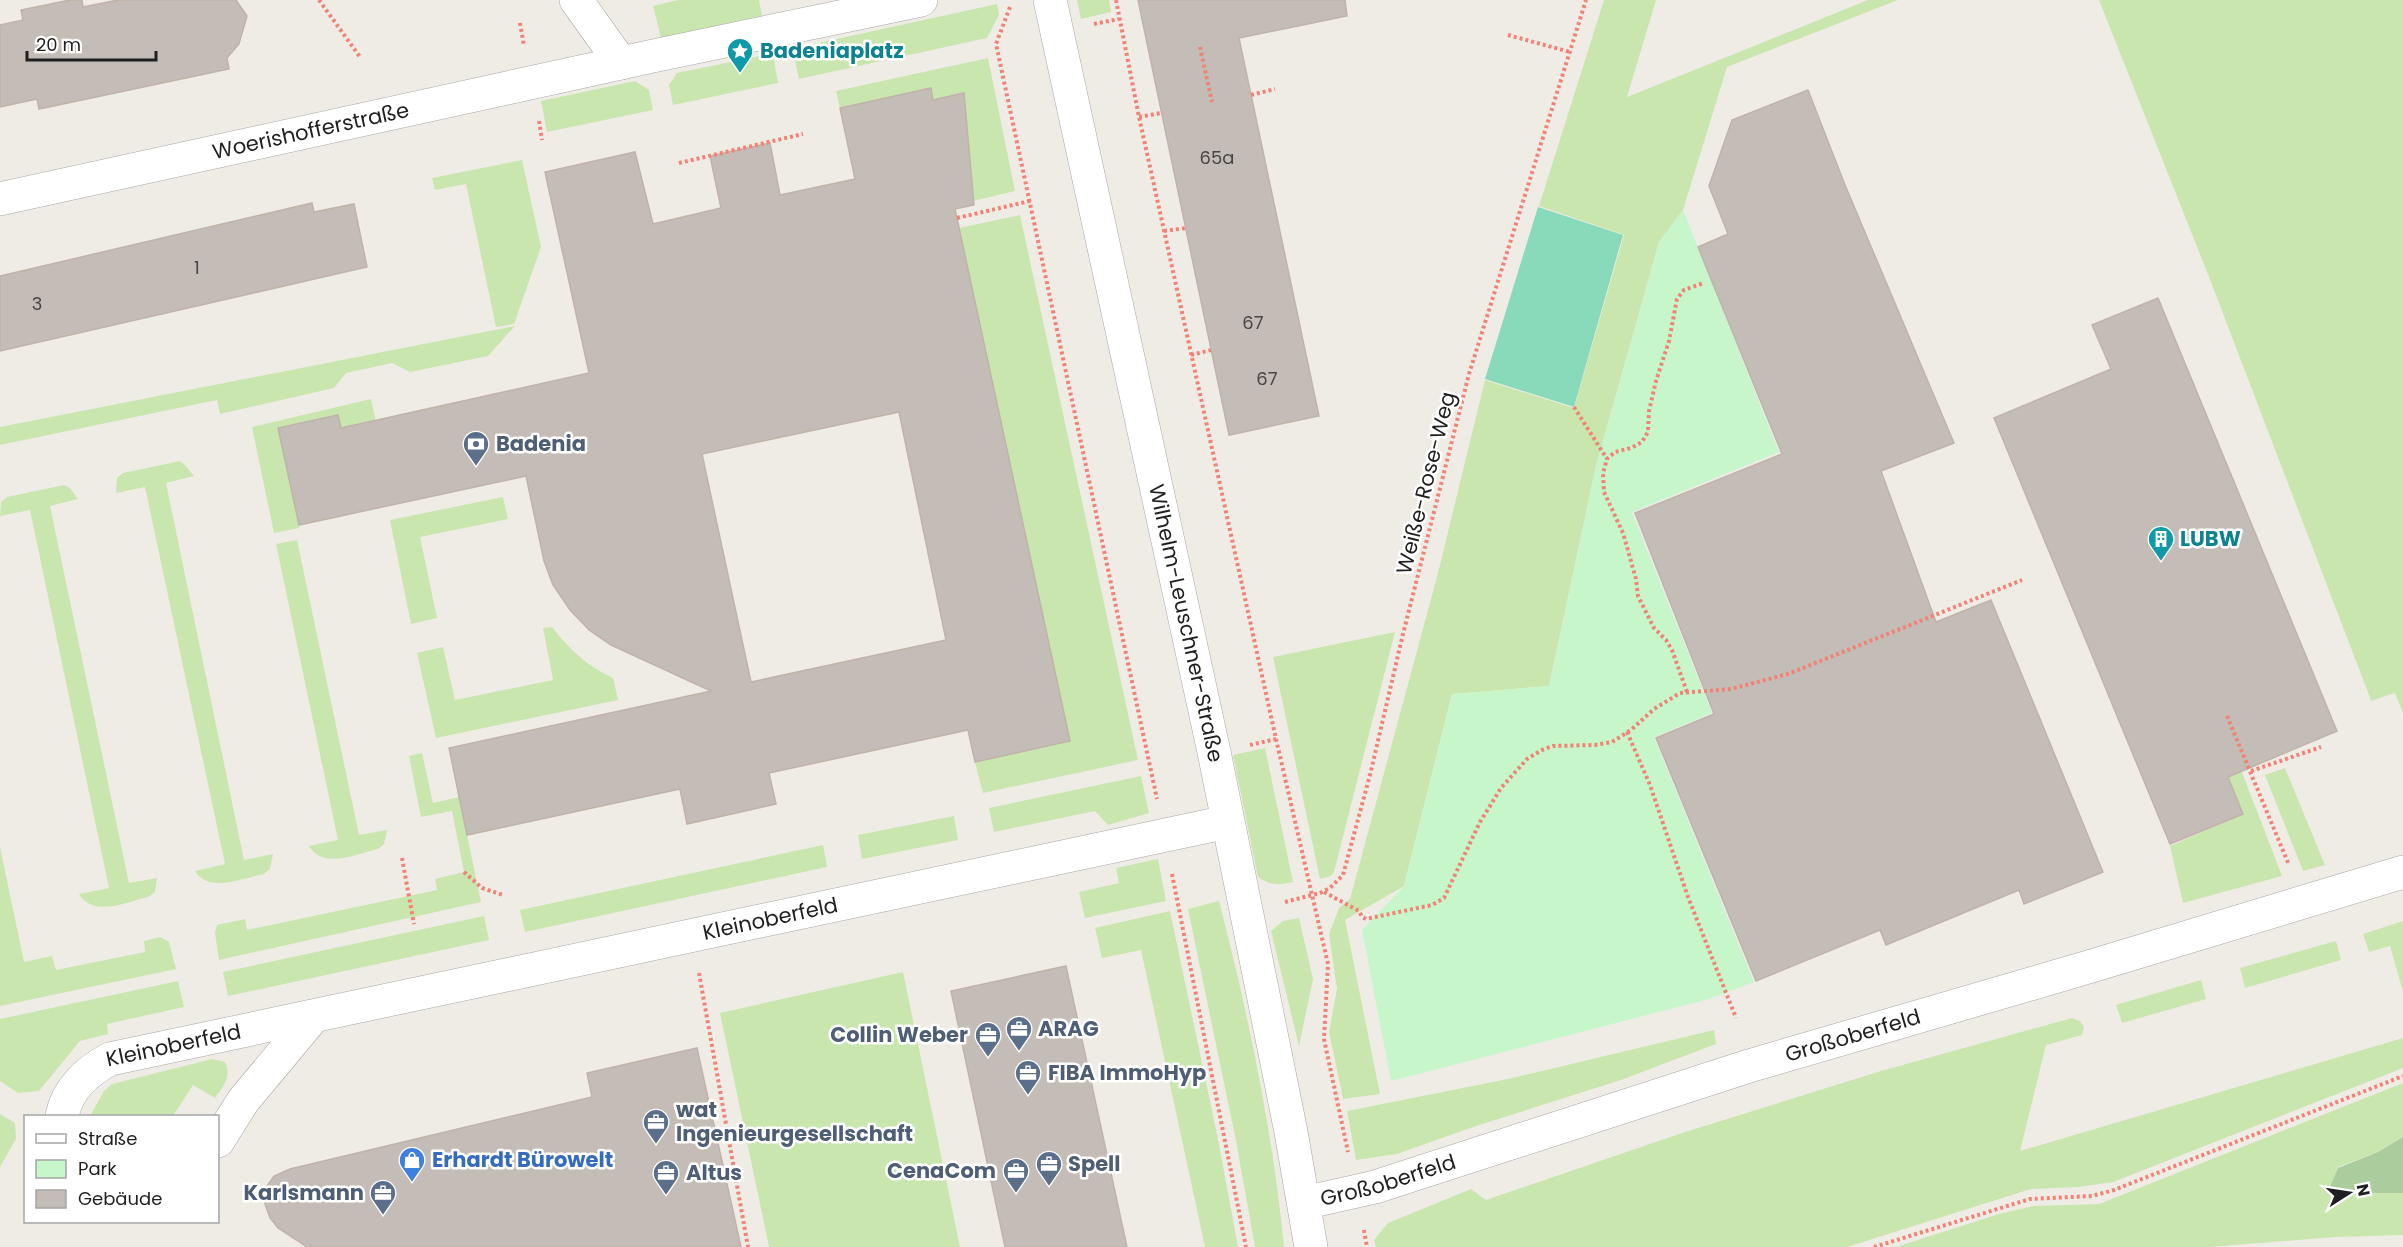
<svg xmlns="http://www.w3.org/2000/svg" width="2403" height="1247" font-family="Poppins,sans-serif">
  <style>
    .grass { fill: #cae6af }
    .forest { fill: #abcc9d }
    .park { fill: #c6f6ca }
    .pitch { fill: #89daba }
    .building { fill: #c4bcb6; stroke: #c0b3a9; stroke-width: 1.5; fill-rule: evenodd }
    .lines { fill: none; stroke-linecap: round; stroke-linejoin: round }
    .minor-casing { stroke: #a6a6a6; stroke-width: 34 }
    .path { stroke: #f28275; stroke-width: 4; stroke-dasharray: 3 3; stroke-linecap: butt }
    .minor { stroke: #fff; stroke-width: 33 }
    .labels { text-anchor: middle; stroke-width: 5; stroke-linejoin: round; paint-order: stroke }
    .number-label { font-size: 18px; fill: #484645 }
    .culture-label { font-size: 21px; font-weight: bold; fill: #0d838f; stroke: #fff; text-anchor: start }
    .street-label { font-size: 21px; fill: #1f1f1f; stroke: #fff }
    .service-label { font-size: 21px; font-weight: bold; fill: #4e5e75; stroke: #fff; text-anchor: start }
    .shop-label { font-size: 21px; font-weight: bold; fill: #366cbe; stroke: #fff; text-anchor: start }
  </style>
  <rect width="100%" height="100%" fill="#efece6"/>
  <g class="grass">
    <path d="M678,0H759L762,16L661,38L653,6Z"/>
    <path d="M1077,0H1109L1111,12L1081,19Z"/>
    <path d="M1604,0H1656L1627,97L1868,0H1898L1727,67L1683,210L1659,242L1596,466L1549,686L1452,694L1404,886L1345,920L1380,1094L1343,1099L1329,1032L1337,989L1329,934L1339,908L1350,899L1438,573L1485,380L1574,408L1624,235L1539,206Z"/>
    <path d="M2099,0H2403V713L2395,693L2371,701L2369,695L2209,277Z"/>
    <path d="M997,4L999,15L987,38L799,79L794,56L800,47Z"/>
    <path d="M760,56L774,60L778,83L673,105L669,85L677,73Z"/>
    <path d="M988,58L1015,191L973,201L964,93L933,100L930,88L840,108L836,91Z"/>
    <path d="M635,81L649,90L653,110L547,132L541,101Z"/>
    <path d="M522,160L541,247L514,324L496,327L466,184L435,190L432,178Z"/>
    <path d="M1020,215L1138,760L983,793L975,762L1070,741L959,228Z"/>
    <path d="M515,326L488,356L410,372L392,363L346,373L334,388L220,414L217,400L0,445V427Z"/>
    <path d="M371,399L383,455L360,511L338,415L279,428L299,528L274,533L252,427Z"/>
    <path d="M180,461L185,465L194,476L166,483L244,860L273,854L270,869L264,874C243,878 209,894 195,871L225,864L145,487L116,493L117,478L123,473Z"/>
    <path d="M64,485L70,488L78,499L50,506L129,883L157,878L155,892L148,897C127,902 93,918 79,894L109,888L30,510L0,516L1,502L7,497Z"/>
    <path d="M503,497L508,519L420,537L437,618L411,624L390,520Z"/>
    <path d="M297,540L359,835L387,830L384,844L378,849C356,854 323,870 309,846L338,840L276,544Z"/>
    <path d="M552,627C569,649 587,666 613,678L618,700L436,738L417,653L443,647L455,700L553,680L543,628Z"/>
    <path d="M1395,632L1334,872L1331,876L1320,879L1273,657Z"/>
    <path d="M1265,748L1293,882C1278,885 1271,886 1258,877L1233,755Z"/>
    <path d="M422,753L433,803L459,797L481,902L219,960L215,933L217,925L245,919L247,930L437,890L435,879L464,872L452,811L421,817L409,756Z"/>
    <path d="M2238,762L2282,876L2183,903L2170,846L2243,814L2224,767Z"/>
    <path d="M2285,768L2325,865L2303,871L2265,775Z"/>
    <path d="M1141,776L1149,813L1108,825L1095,811L994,832L989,808Z"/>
    <path d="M954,816L958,840L862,859L858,835Z"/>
    <path d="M823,845L827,867L525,932L520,910Z"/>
    <path d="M0,847L24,962L52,956L56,970L145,952L144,941L160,937L169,942L176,969L0,1006Z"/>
    <path d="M1158,859L1166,901L1085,918L1079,892L1119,883L1116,868Z"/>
    <path d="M1219,901C1248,1013 1273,1132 1284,1247H1255L1236,1141L1188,909Z"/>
    <path d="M1170,911L1218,1139L1238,1247H1205L1141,950L1102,958L1095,928Z"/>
    <path d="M484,916L489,940L228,996L223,972Z"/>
    <path d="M1299,918L1313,979L1299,1046L1271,931L1283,921Z"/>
    <path d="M2403,921V992L2390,946L2369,952L2363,934Z"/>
    <path d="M2336,941L2341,960L2245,988L2240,968Z"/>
    <path d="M903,972L960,1247H769L720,1013Z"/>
    <path d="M2201,980L2206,999L2122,1023L2116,1005Z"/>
    <path d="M178,981L184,1007L107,1024L108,1034L80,1041L39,1091L18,1093L0,1081V1019Z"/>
    <path d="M2072,1018L2080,1021L2084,1027L2082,1035L2046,1045L2020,1151L2403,1038V1068L2113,1182L2078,1187L2031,1189L1847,1247H1376L1374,1240L1388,1223L1471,1189L1486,1200L1682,1133L1881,1071Z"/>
    <path d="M1714,1030L1716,1044L1621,1080L1473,1127L1397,1154L1356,1160L1347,1111L1508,1079Z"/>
    <path d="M212,1059L225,1062C232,1077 224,1085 215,1098L193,1085L173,1116H90L104,1091L112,1084Z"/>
    <path d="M2403,1083V1137L2378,1152L2338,1167L2335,1176L2345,1193H2403V1235L2336,1237L2209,1247H1896L1999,1214L2033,1206L2099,1204Z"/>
    <path d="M0,1114L15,1123L16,1139L0,1167Z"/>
  </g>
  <path class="forest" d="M2403,1137V1193H2345L2330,1187L2338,1168L2378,1152Z"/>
  <path class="park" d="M1683,210L1779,452L1632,512L1712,713L1654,737L1754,982L1709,999L1391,1081L1362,930L1404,886L1452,694L1549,686L1596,466L1659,242Z"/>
  <path class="pitch" d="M1538,207L1623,235L1574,407L1485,379Z"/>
  <g class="building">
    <path d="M70,0H82L83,7L118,0H236L247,16L239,44L227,58L229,69L39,109L37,99L0,107V25L23,20L21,10Z"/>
    <path d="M1138,0H1345L1347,16L1239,38L1319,416L1229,435Z"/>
    <path d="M931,88L933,100L964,93L974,205L955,209L1070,741L975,762L968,730L769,773L776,804L687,824L680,789L467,835L449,748L711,691L611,645L589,630L570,610L553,585L544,561L526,476L299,525L278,428L338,415L341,428L589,373L545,172L635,152L653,224L721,208L710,156L770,143L780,195L855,179L840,108ZM899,412L946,640L751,682L702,454Z"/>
    <path d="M1808,90L1845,185L1954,443L1881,471L1936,622L1991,600L2103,872L2024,904L2019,890L1886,945L1880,930L1756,981L1656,738L1714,714L1635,513L1782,454L1698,247L1728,234L1709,186L1732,120Z"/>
    <path d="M312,203L314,212L354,204L367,267L0,351V276Z"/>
    <path d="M2158,298L2337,731L2228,777L2243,814L2170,844L1994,418L2111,369L2092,325Z"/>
    <path d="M1066,966L1127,1247H1005L951,991Z"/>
    <path d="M697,1048L741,1247H307L278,1228L270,1218L265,1204V1189L274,1176L290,1169L592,1097L587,1073Z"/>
  </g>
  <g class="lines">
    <g class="minor-casing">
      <g id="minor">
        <path d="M576,0L621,63"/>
        <path id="s1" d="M1050,0L1214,752L1291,1132L1311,1247"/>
        <path id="s2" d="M0,199L653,56L921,0"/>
        <path id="s3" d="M62,1116C67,1090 87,1071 110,1059L1227,822"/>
        <path d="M218,1141L243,1101L313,1017"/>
        <path id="s4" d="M1304,1203L1375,1187L1749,1066L2085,968L2403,872"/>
      </g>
    </g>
    <g class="path">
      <path d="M319,0L360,57"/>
      <path d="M1116,0L1139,117L1276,739L1328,964L1324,1039L1348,1152"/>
      <path d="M1010,7L996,44L1157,799"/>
      <path d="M520,23L524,46"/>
      <path d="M1094,24L1119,19"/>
      <path d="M1508,35L1570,52"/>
      <path d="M1200,47L1212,102"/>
      <path d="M1251,95L1275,89"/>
      <path d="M1139,117L1161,113"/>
      <path d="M539,121L542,140"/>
      <path d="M679,163L803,134"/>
      <path d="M957,218L1030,201"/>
      <path d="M1164,231L1186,228"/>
      <path d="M1191,355L1211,350"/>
      <path d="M1574,407L1607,459"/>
      <path d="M1687,692L1672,650L1666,640L1654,628L1638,596L1636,579L1623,533L1604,492L1603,473L1607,459L1615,452L1631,448L1642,442L1648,432L1649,411L1656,381L1669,341L1677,299L1684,290L1704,283"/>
      <path d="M2227,716L2289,865"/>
      <path d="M1627,732L1650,785L1688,897L1736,1018"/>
      <path d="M1250,745L1276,739"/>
      <path d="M2251,771L2321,747"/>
      <path d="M402,858L414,924"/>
      <path d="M464,872L482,888L503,895"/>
      <path d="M1172,874L1246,1247"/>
      <path d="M1324,892L1359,911L1362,917L1366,919L1432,905L1444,898L1480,822L1501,788L1527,759L1542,750L1553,746L1595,745L1612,742L1631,730L1654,709L1680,693L1731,689L1788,674L2022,580"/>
      <path d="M1285,902L1320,893L1330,888L1343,875L1370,775L1403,634L1469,374L1586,0"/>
      <path d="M699,973L748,1247"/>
      <path d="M1364,1230L1367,1247"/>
      <path d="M1874,1247L2030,1199L2092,1196L2114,1190L2403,1076"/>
    </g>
    <use href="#minor" class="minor"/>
  </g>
  <defs>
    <g id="sight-pin" transform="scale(1.35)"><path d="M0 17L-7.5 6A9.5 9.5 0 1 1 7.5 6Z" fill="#0f9aa8" stroke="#fff"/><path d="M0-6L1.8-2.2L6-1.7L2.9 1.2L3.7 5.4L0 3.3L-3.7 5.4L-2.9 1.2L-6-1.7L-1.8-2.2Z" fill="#fff"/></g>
    <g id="bank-pin" transform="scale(1.35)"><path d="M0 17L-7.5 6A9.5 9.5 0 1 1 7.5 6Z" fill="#5c6f8a" stroke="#fff"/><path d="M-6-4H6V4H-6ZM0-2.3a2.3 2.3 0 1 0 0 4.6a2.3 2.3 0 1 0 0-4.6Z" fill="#fff"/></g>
    <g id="building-pin" transform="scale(1.35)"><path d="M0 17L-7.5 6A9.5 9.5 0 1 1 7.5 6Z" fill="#0f9aa8" stroke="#fff"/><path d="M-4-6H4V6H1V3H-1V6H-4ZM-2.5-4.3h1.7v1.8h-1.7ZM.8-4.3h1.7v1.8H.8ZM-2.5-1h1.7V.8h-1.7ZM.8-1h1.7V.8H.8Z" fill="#fff"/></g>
    <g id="office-pin" transform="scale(1.35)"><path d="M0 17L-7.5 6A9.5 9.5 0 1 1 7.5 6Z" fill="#5c6f8a" stroke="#fff"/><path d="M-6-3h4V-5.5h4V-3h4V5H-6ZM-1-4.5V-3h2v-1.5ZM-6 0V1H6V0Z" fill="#fff"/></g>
    <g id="shop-pin" transform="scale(1.35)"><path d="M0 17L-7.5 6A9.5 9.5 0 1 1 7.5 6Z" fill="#3f7fe0" stroke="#fff"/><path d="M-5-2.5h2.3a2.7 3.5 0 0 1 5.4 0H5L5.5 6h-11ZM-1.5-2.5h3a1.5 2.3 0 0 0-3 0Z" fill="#fff"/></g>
  </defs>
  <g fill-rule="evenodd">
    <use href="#sight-pin" x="740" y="51"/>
    <use href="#bank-pin" x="476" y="444"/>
    <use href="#building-pin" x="2161" y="539"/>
    <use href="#office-pin" x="1019" y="1029"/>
    <use href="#office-pin" x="988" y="1035"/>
    <use href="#office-pin" x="1028" y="1073"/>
    <use href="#office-pin" x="656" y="1122"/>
    <use href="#shop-pin" x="412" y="1160"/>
    <use href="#office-pin" x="1049" y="1164"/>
    <use href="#office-pin" x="1016" y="1171"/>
    <use href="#office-pin" x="666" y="1173"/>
    <use href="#office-pin" x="383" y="1193"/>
  </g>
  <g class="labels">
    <g class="number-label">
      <text x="1217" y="164">65a</text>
      <text x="197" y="274">1</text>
      <text x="37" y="310">3</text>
      <text x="1253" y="329">67</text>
      <text x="1267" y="385">67</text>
    </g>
    <g class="culture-label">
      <text x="760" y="58">Badeniaplatz</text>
      <text x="2180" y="546">LUBW</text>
    </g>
    <g class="street-label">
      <text dy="7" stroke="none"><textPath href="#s2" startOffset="318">Woerishofferstraße</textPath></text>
      <text transform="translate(1426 483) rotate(-76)" y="7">Weiße-Rose-Weg</text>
      <text dy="7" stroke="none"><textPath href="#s1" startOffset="638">Wilhelm-Leuschner-Straße</textPath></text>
      <text dy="7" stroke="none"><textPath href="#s3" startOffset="752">Kleinoberfeld</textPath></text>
      <text dy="7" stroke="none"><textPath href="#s4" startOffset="574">Großoberfeld</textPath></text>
      <text dy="7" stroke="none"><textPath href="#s3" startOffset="142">Kleinoberfeld</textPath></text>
      <text dy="7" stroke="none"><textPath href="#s4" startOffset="87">Großoberfeld</textPath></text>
    </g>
    <g class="service-label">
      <text x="496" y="451">Badenia</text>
      <text x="1038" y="1036">ARAG</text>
      <text x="968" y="1042" text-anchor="end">Collin Weber</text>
      <text x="1048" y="1080">FIBA ImmoHyp</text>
      <text x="676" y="1117">wat<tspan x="676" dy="24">Ingenieurgesellschaft</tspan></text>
      <text x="1068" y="1171">Spell</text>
      <text x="996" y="1178" text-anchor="end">CenaCom</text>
      <text x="686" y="1180">Altus</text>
      <text x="364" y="1200" text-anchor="end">Karlsmann</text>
    </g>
    <g class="shop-label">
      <text x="432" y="1167">Erhardt Bürowelt</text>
    </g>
  </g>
  <rect x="24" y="1115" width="195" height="108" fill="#ffffff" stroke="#a5a5a5" stroke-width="1.5"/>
  <rect x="36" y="1134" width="30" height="9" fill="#ffffff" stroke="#a5a5a5" stroke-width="1.5"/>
  <text x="78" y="1145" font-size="18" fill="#1f1f1f">Straße</text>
  <rect x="36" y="1160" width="30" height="18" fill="#c6f6ca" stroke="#a5a5a5" stroke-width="1.5"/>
  <text x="78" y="1175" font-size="18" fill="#1f1f1f">Park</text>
  <rect x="36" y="1190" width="30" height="18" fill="#c4bcb6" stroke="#a5a5a5" stroke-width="1.5"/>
  <text x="78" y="1205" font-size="18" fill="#1f1f1f">Gebäude</text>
  <g transform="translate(2349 1193) rotate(78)" stroke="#ffffff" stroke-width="4.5" paint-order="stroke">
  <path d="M0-4.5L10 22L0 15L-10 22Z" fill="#1f1f1f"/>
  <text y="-9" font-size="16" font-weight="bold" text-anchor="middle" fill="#1f1f1f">N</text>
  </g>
  <path d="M27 51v9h129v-9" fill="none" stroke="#1f1f1f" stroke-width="3"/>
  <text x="36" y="51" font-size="18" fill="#1f1f1f" stroke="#ffffff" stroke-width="4.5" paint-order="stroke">20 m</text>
</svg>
